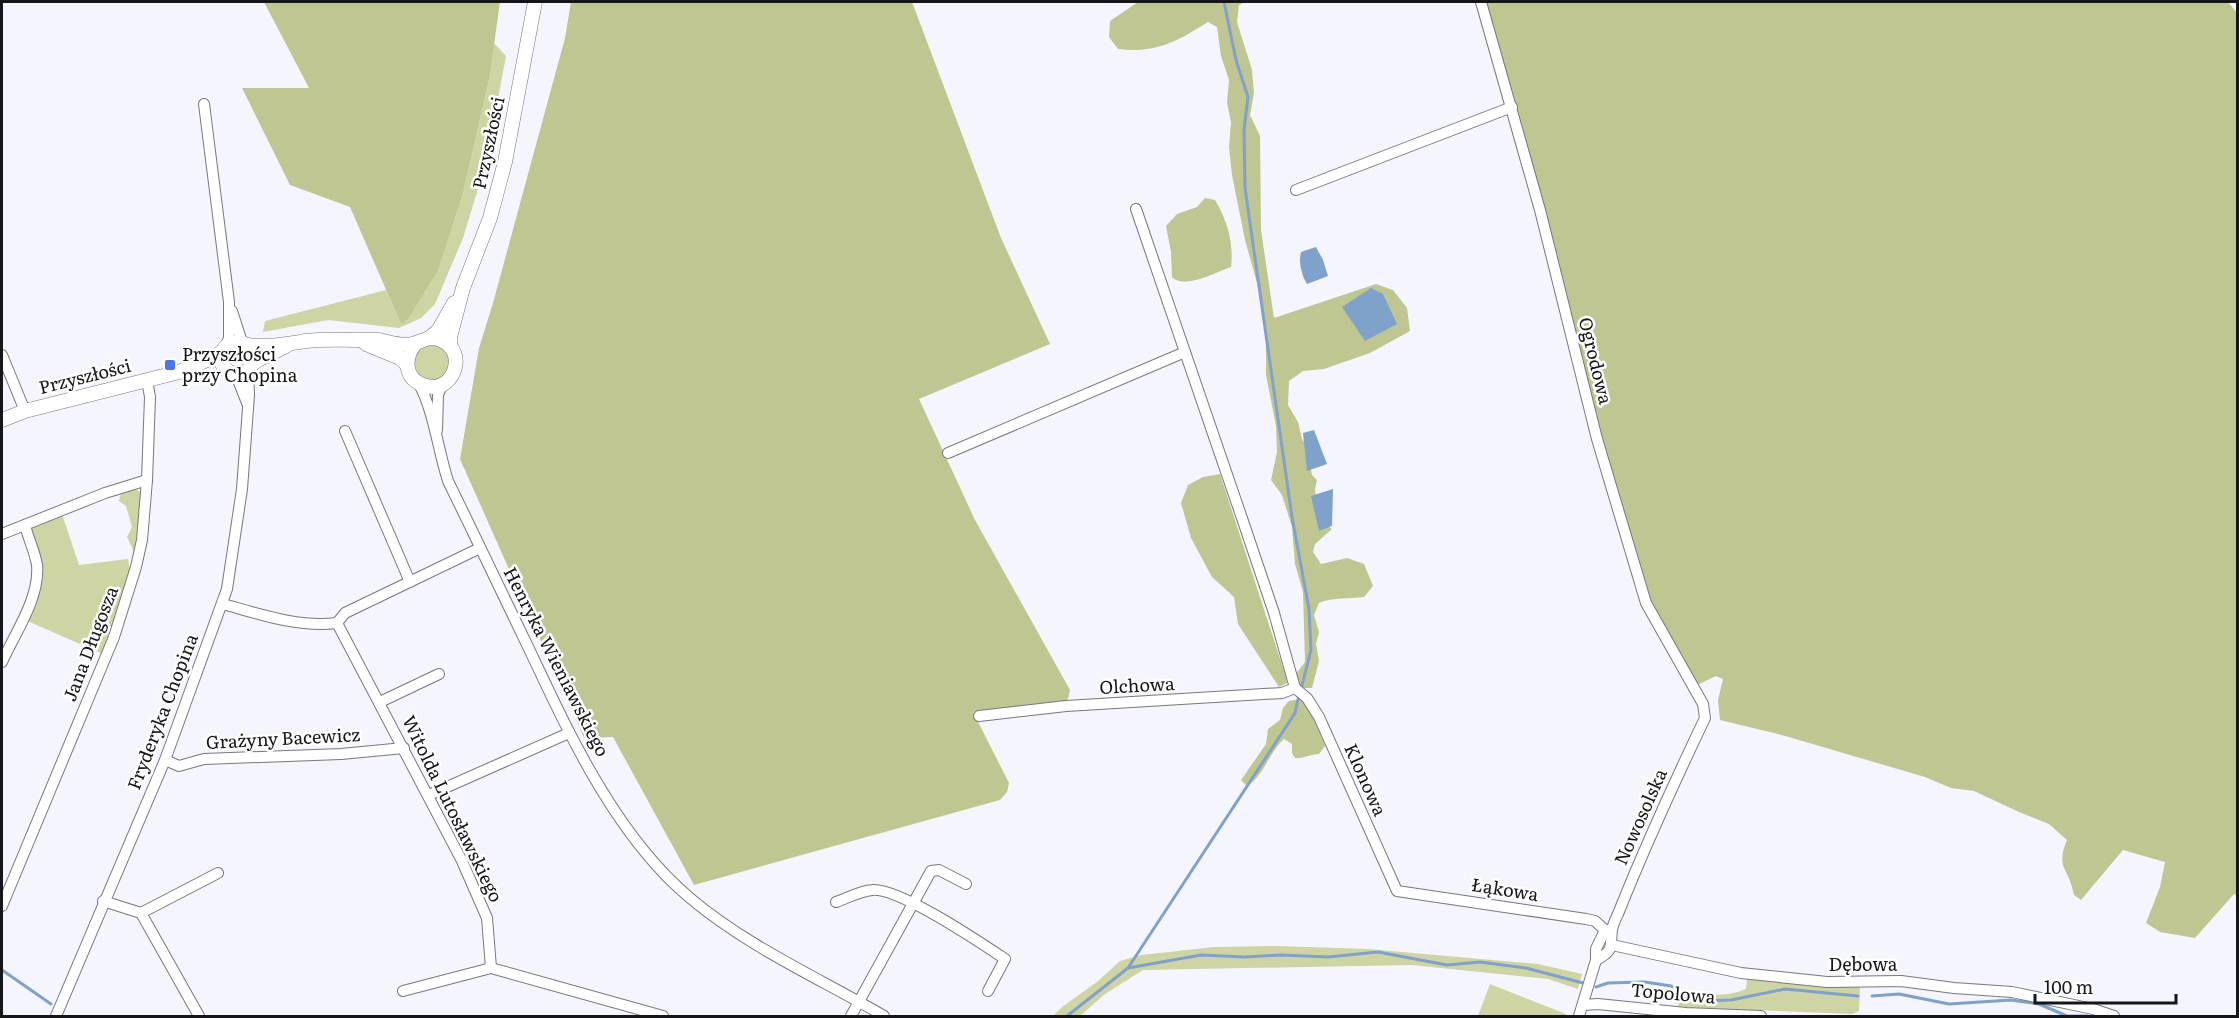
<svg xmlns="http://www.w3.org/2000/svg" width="2239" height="1018" font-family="Literata,serif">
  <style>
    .green { fill: #ced4a4 }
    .forest { fill: #c0c691 }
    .water { fill: #7fa1ca }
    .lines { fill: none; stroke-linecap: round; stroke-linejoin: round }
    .stream { stroke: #7fa1ca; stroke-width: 3 }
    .minor-casing { stroke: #767781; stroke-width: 12 }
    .tertiary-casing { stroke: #767781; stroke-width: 15 }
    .minor { stroke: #fff; stroke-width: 10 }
    .tertiary { stroke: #fff; stroke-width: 14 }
    .poi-dot { fill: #4d74e8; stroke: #fff; stroke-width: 2 }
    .labels { text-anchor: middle; stroke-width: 5; stroke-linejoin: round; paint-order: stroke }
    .street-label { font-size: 18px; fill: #151619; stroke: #fff }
    .poi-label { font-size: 18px; fill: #151619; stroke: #fff; text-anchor: start }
  </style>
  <rect width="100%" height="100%" fill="#f4f5fe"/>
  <g class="green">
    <path d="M493,42L506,56L486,163L463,238L435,304L421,318L399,328L328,320L263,332L265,321L386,290L401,324L464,189L489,80Z"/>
    <circle cx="431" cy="363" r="18"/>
    <path d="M132,487L139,491L143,496L134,552L127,537L132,527L126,506L119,501C120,492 124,489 132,487Z"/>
    <path d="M62,514L79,565L128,559L131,575L103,654L25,620L40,585L24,530Z"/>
    <path d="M1276,946L1368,949L1538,964L1582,974L1578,989L1548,979L1412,965L1143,970L1105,994L1080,1016H1053L1062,1007L1097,982L1120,961L1141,955L1214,947Z"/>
    <path d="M1747,979L1852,985L1860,988L1859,1011L1852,1014L1678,1007L1681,991C1704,995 1724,998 1746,989Z"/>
    <path d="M1490,984L1566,1014L1565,1016H1478Z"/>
  </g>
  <g class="forest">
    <path d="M264,2H500L489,80L464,189L438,270L408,319L401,324L350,207L290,185L242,88H309Z"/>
    <path d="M571,2H912L1001,238L1050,344L919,399L975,520L1070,690L1068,699L1063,703L973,712L1009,783L1007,792L1000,800L694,885L613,737L584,738L460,459L479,348L493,303L565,38Z"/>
    <path d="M1138,2H1245L1239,5L1237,22L1252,70L1254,93L1250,115L1260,136L1261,230L1274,318L1376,284L1393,290L1407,308L1410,331L1370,353L1324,369L1303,371L1289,381L1288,405L1298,422L1302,439L1310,450L1309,460L1312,475L1317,480L1315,489L1318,519L1332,529L1315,544L1313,552L1321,564L1347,558L1364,564L1373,586L1364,597C1349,599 1333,597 1319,603L1314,615L1319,632L1316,644L1319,661L1312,688H1301L1295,675L1305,662L1303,592L1295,564L1292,527L1282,495L1271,480L1277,452L1276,426L1266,375V330L1259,290L1245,240L1232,175L1229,147L1231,122L1227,103L1229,80L1221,56L1217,27L1208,22C1178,41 1155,54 1118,49L1109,37L1110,21Z"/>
    <path d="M1481,2H2228L2238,14V895L2234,894L2195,938L2160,932L2146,923L2160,887L2165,862L2123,850L2081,900L2074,895C2069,867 2055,869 2067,840L2049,824L2019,812L1974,791L1951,788L1925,777L1782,735L1720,720L1718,700L1723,679L1716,676L1697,685L1649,603L1600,439Z"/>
    <path d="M1205,198L1215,200C1227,220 1234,243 1231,267C1216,272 1184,290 1172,277L1171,252L1166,226L1177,214L1197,207Z"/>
    <path d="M1220,474L1286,677L1287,683L1279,687L1238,624L1234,597L1212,577L1191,538L1181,503L1188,485L1203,477Z"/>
    <path d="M1300,699L1308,706L1325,746L1319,754C1311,754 1303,759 1295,758L1292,753V744L1284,739C1269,752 1264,776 1247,786L1241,780L1266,744L1268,729L1280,720L1283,708L1289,701Z"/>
  </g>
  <g class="water">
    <path d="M1316,247L1323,260L1328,276L1307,284C1302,276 1298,262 1301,252Z"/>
    <path d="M1371,288L1383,294L1397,324L1365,341L1342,307Z"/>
    <path d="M1314,430L1327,464L1307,471L1303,433Z"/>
    <path d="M1333,489L1332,526L1319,531L1311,496Z"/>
  </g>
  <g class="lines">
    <g class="stream">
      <path d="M1224,2L1236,60L1248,97L1244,129L1245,188L1292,517L1309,609L1311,650L1301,689"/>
      <path d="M1128,968L1295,713L1299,695"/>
      <path d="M2,970L51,1004"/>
      <path d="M1596,987L1608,983L1645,982L1671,986L1701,1001L1731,1000L1785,989L1858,996"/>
      <path d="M1872,996L1899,994L1949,1004L2011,1000L2039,1004L2067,1016H2088"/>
      <path d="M1067,1016L1128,968L1201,955L1244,957L1281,955L1328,957L1378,952L1447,965L1480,962L1526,968L1583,983"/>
    </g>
    <g class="minor-casing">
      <g id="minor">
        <path d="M1481,2L1540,210L1597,439L1646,603L1703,704L1705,718C1675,781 1646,844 1620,909C1618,915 1613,923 1612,930C1610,947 1614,951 1596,960"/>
        <path d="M204,104L229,302V338L226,345"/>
        <path d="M1296,190L1512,107"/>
        <path d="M1136,209L1245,527L1274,613L1295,688"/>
        <path d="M232,311L242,342"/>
        <path d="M2,355L25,411"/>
        <path d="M233,374L238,380L247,403"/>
        <path d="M419,384C434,412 438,450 448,481C476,538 503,595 531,653C571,738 617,837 690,898C748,947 819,978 884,1016"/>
        <path d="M437,430L438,395L442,385"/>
        <path d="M345,431L410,582"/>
        <path d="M948,453L1185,352"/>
        <path d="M2,534L105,493L147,480"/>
        <path d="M223,604C259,614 299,628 337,623L345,613L480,548"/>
        <path d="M337,623L462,861L487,918L491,968"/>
        <path d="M2,662C15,633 40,598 37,565C35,552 28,538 25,525"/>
        <path d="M1295,688L1307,698L1319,717L1397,891L1586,919L1595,921L1605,930"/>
        <path d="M380,702L439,674"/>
        <path d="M979,716L1066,706L1282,693L1295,688"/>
        <path d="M165,760L179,766L204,759L341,754L404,748"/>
        <path d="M429,795L569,733"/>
        <path d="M103,901L141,913"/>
        <path d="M836,902C847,898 861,891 872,890C898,887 981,943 1005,959L988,991"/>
        <path d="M2,906L114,637L136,567L142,540L147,480L150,397L147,380"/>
        <path d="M1612,945L1741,973L1827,982L1901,981L1954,988L2012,992L2093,1009L2114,1016"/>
        <path d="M403,991L491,968L663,1016"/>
        <path d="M1583,1005L1598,1004L1686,1013L1761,1016"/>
        <path d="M56,1016L165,760L227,589L242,489L249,395L248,370"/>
        <path d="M199,1016L141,913L218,873"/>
        <path d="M851,1016L931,871L939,870L966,884"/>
        <path d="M1579,1016L1596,960V949L1605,930H1611"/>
      </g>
    </g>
    <g class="tertiary-casing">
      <g id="tertiary">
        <path d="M429,338L438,331L454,303"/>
        <circle cx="237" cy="358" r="16"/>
        <path d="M366,344L400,358L407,365"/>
        <path d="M247,345C266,348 287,344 306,341C323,339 339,340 356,340C364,340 372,339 379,340C388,342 397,345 406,345C419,345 427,334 441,340C470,352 452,397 423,385C404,378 404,358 415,344"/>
        <path d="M450,346V337L463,288L490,218L505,162L535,2"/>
        <path d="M251,365L258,360L286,346"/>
        <path d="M2,420L25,411L179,372L216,356L221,352"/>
      </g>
    </g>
    <use href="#minor" class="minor"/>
    <use href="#tertiary" class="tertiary"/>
  </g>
  <rect class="poi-dot" x="164" y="359" width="12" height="12" rx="3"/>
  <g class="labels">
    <g class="street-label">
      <text transform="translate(489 143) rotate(-78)" y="6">Przyszłości</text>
      <text transform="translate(1595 361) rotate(76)" y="6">Ogrodowa</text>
      <text transform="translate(85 377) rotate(-14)" y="6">Przyszłości</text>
      <text transform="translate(91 644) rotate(-69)" y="6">Jana Długosza</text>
      <text transform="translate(556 662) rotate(63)" y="6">Henryka Wieniawskiego</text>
      <text transform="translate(1137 686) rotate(-3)" y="6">Olchowa</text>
      <text transform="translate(163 712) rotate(-69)" y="6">Fryderyka Chopina</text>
      <text transform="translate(283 739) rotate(-3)" y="6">Grażyny Bacewicz</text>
      <text transform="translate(1365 780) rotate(66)" y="6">Klonowa</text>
      <text transform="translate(452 809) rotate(64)" y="6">Witolda Lutosławskiego</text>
      <text transform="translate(1641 817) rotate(-66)" y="6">Nowosolska</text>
      <text transform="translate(1505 890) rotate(9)" y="6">Łąkowa</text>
      <text x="1863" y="971">Dębowa</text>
      <text transform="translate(1673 994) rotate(5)" y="6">Topolowa</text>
    </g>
    <g class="poi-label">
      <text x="182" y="361">Przyszłości<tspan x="182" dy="21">przy Chopina</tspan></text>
    </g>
  </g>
  <rect width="2239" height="1018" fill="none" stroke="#151619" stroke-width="6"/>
  <path d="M2035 994v9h141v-9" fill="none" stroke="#151619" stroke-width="3"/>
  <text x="2044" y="994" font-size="18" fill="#151619" stroke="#ffffff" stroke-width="4.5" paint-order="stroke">100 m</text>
</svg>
